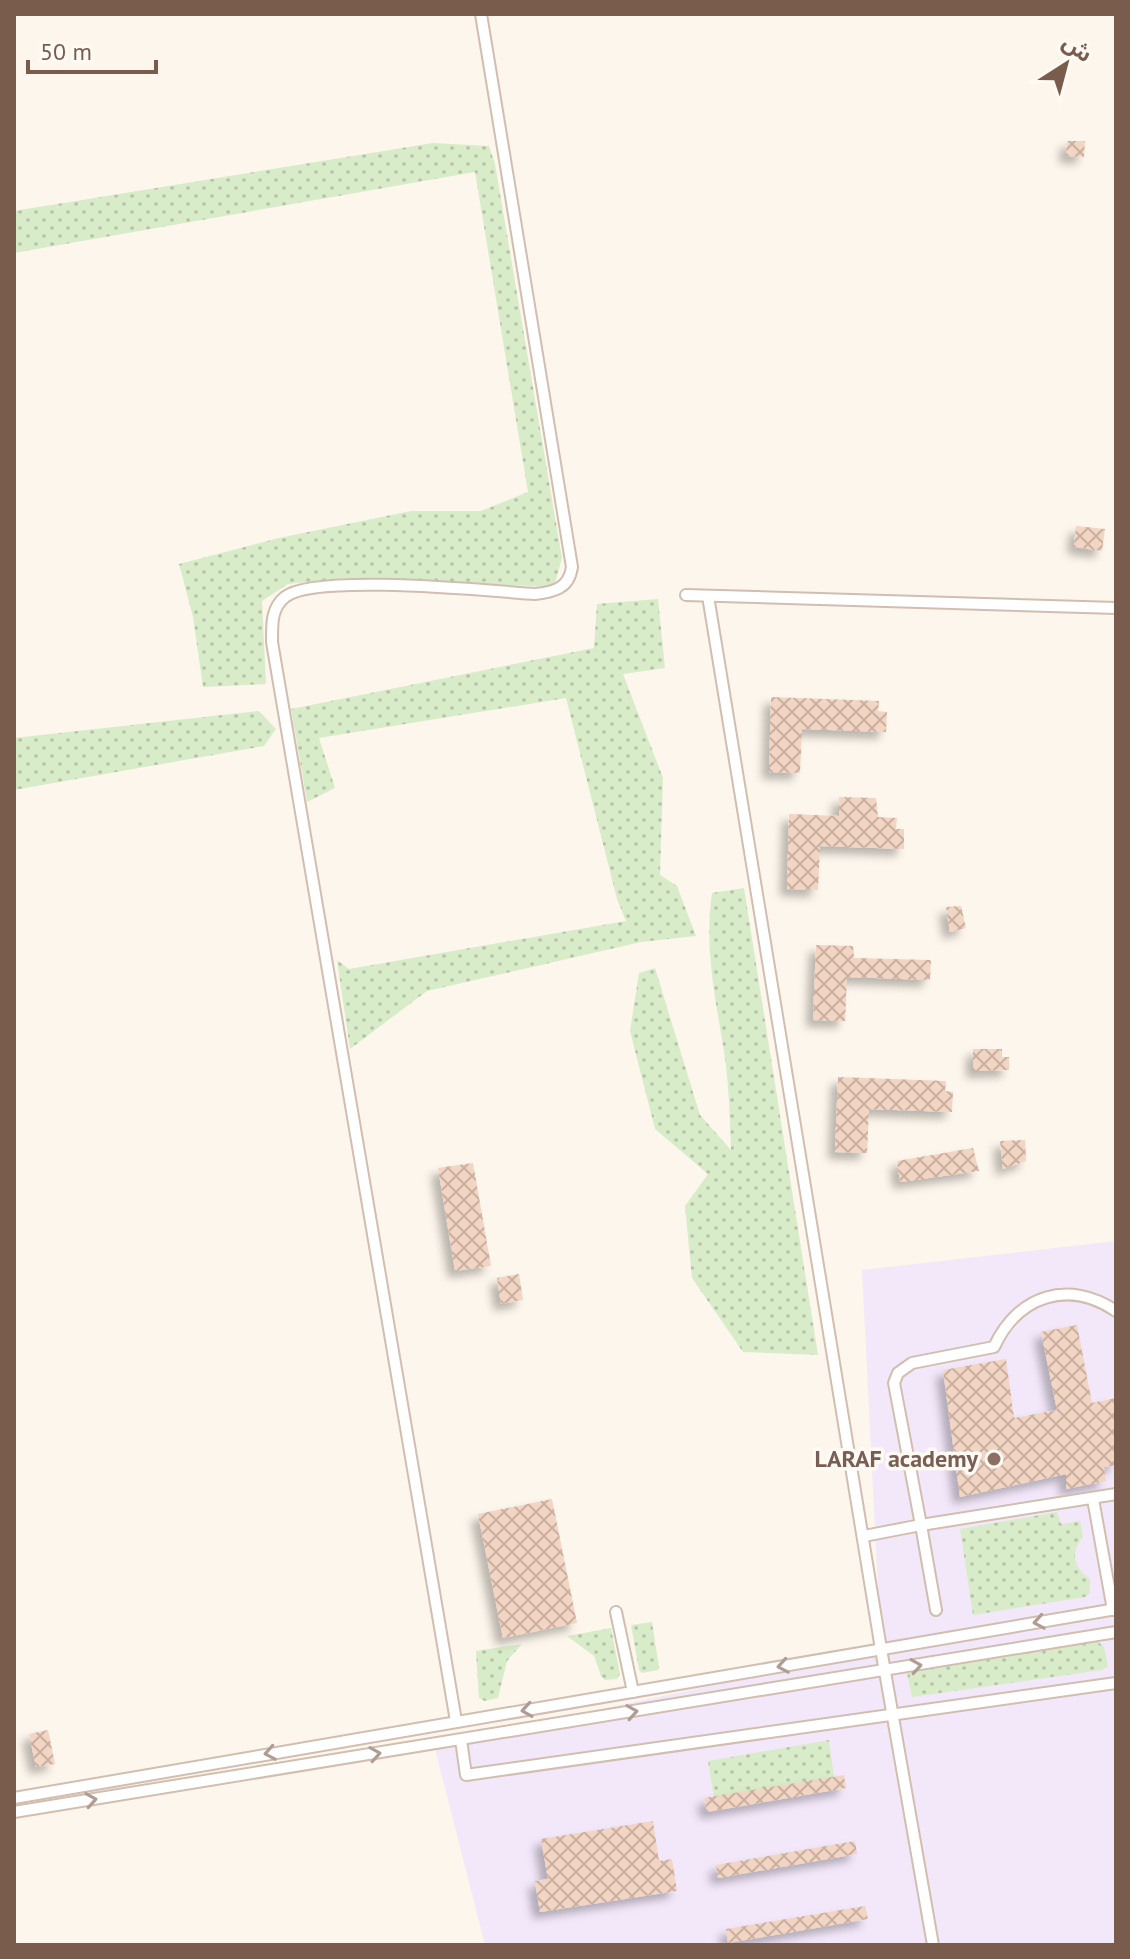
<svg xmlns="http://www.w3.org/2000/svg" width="1130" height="1959" font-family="'PT Sans','Noto Sans Arabic',sans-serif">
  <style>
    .education { fill: #f3e8fa }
    .grass { fill: url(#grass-dots) }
    .building { fill: url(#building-cross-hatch); filter: url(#shadow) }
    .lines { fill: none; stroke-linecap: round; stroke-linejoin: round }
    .service-casing { stroke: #d1beb0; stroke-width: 14 }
    .service { stroke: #fff; stroke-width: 10 }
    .oneway { stroke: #af9d94 }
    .education-dot { fill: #8d6e63; stroke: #fffaf3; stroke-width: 3 }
    .labels { text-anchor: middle; stroke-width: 7; stroke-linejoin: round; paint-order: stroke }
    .education-label { font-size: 24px; font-weight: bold; fill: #785e54; stroke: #fffaf3; text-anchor: end }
  </style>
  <defs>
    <pattern id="grass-dots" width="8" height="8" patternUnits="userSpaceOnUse" patternTransform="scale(2)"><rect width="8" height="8" fill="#d8ecc9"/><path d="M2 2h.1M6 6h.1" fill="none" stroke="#b4c2a5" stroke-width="1.8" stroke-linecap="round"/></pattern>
    <pattern id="building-cross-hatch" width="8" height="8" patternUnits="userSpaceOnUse" patternTransform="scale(2)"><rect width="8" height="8" fill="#f3d5c3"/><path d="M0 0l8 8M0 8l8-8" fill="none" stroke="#cab0a1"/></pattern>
    <filter id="shadow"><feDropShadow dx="-7" dy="7" stdDeviation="4" flood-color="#0004"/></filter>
  </defs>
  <rect width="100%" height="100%" fill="#fdf6ec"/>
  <path class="education" d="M1116,1241V1945H485L434,1745L881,1649L862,1270Z"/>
  <g class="grass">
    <path d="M433,143L489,146L495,164L562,558L554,587L343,578L288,584L262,601L266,684L203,687L193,617L179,564L279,538L411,511H481L528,492L475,172L14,253V211Z"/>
    <path d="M658,599L665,668L623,674L663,778L660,875L677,886L696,936L641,942L427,991L350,1049L337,960L349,969L626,921L617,899L566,698L319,738L335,788L307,802L291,709L594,648L597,604Z"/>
    <path d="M259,711L276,729L264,746L14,790V738Z"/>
    <path d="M744,888L818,1355L743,1352L692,1278L685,1206L708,1174L655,1129L630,1031L639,973L655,968L700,1115L731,1150C730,1120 729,1088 725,1058C716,1000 704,951 712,893Z"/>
    <path d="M1057,1512L1061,1524L1080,1521L1083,1537C1070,1552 1073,1568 1090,1579V1593L1085,1597L973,1615L960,1529Z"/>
    <path d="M652,1622L659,1667L658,1670L642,1673L639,1670L631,1625Z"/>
    <path d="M611,1628L620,1674L617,1679L605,1680L601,1676L594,1656L567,1636Z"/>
    <path d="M1097,1641L1104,1647L1108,1666L1102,1670L912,1697L907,1673Z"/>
    <path d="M522,1644L507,1661L498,1698L485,1701L479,1698L476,1651Z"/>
    <path d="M829,1740L834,1777L714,1797L708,1761Z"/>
  </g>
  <g class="building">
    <path d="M1067,141H1085L1084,157L1066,156Z"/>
    <path d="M1076,526L1105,529L1102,551L1074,547Z"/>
    <path d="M771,697L879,701L878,711L887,712L886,732L802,729L800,773L769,772Z"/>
    <path d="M839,797L876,798L878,817L897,818L896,829H904V849L820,846L818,890L787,889L789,814L839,816Z"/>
    <path d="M961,906L966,928L950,932L946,907Z"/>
    <path d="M816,945L853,946L854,958L931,960L930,980L847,977L845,1021L813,1020Z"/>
    <path d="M973,1049H1002V1057H1009V1070L973,1071Z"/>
    <path d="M838,1077L946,1081L945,1091L953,1092L952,1112L869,1109L867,1153L835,1152Z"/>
    <path d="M1025,1140L1026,1161L1003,1169L1000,1141Z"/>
    <path d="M973,1148L979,1171L900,1182L897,1161Z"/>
    <path d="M473,1163L491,1266L455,1271L438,1168Z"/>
    <path d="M519,1274L523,1300L501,1304L497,1278Z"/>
    <path d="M1077,1325L1092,1403L1116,1398V1465L1104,1467L1106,1481L1066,1489V1474L960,1497L943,1370L1006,1359L1014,1418L1057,1410L1041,1332Z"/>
    <path d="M552,1499L577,1623L503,1638L478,1514Z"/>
    <path d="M48,1730L55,1764L36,1767L29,1734Z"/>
    <path d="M844,1775L846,1788L707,1812L704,1798Z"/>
    <path d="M653,1821L659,1861L672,1859L677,1891L540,1912L535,1881L548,1879L541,1839Z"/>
    <path d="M855,1841L857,1854L718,1878L716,1865Z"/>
    <path d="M865,1906L868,1919L728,1943L726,1929Z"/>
  </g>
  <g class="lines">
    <g class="service-casing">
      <g id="service">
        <path d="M686,595L1116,608"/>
        <path d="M708,596L881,1649L933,1945"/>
        <path d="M1116,1311C1069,1279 1018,1295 994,1347L912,1363L898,1373L894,1383L921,1525L1116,1494"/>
        <path d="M1093,1499L1113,1610"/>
        <path d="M864,1536L921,1525L936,1610"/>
        <path d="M616,1612L633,1692"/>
        <path d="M456,1721L272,642C272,625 271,608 285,597C314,573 490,591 535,594C553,592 569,589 572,567L481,14"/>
        <path d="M461,1740L466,1775L1116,1683"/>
        <path d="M14,1798L1116,1609"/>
        <path d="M14,1812L1116,1632"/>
      </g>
    </g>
    <use href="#service" class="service"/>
  </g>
  <defs><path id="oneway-chevron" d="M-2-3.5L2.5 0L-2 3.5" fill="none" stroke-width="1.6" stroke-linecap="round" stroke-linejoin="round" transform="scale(2)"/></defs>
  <g class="oneway">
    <use href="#oneway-chevron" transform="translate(1039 1622) rotate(170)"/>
    <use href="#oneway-chevron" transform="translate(783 1666) rotate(170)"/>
    <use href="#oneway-chevron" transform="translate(916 1666) rotate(-9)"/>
    <use href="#oneway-chevron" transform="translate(527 1710) rotate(171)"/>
    <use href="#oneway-chevron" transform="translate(632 1712) rotate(-9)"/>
    <use href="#oneway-chevron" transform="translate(270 1753) rotate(170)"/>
    <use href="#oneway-chevron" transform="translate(375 1754) rotate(-9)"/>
    <use href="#oneway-chevron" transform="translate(91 1800) rotate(-9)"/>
  </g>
  <circle class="education-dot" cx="994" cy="1459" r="8"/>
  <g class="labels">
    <g class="education-label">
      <text x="978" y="1467">LARAF academy</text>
    </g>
  </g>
  <rect width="1130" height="1959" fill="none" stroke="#7a5c4d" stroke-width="32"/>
  <g transform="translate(1066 64) rotate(36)" stroke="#fffaf3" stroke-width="6" paint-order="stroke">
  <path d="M0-6L14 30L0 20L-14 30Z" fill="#7a5c4d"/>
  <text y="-12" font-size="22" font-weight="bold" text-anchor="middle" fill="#7a5c4d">ش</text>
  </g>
  <path d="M28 60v12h128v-12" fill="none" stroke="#7a5c4d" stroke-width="4"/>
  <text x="40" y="60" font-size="24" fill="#7a5c4d" stroke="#fffaf3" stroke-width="6" paint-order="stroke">50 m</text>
</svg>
